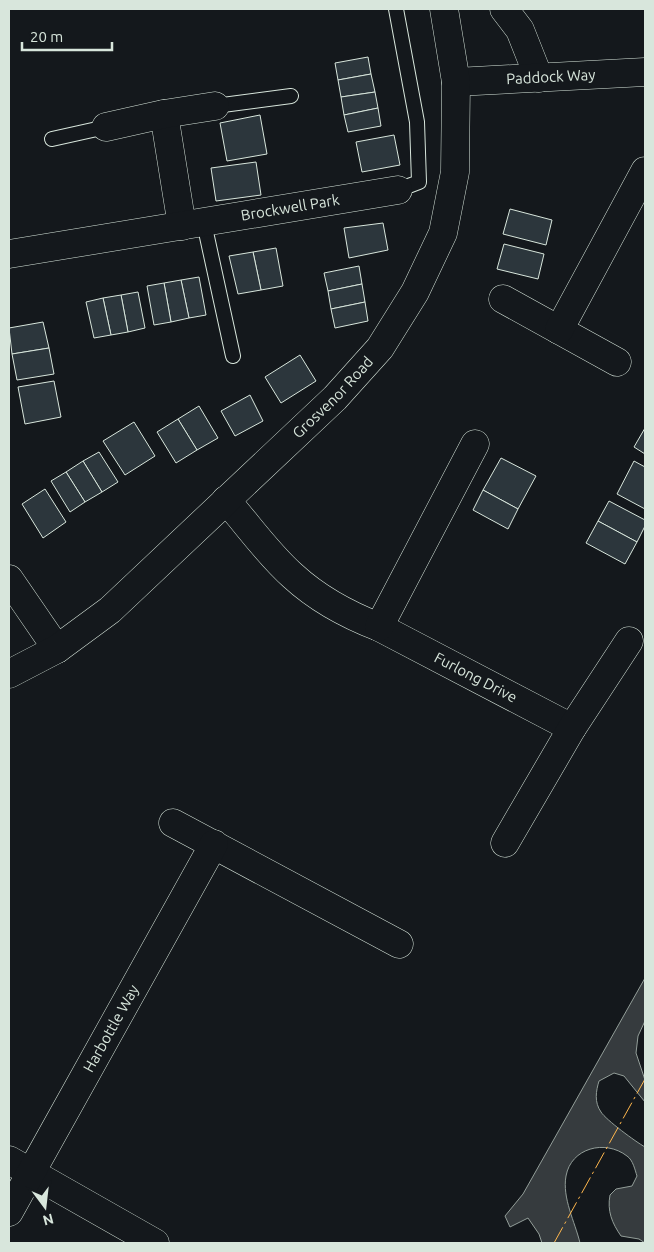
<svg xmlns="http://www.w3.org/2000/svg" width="654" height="1252" font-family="Ubuntu,sans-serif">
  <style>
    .water { fill: #363b3e; stroke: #939e99 }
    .building { fill: #2c363c; stroke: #d8e6dc }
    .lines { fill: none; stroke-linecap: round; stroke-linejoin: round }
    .lane-casing { stroke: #d8e6dc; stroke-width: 16 }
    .street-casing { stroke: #d8e6dc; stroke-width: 29 }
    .secondary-casing { stroke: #d8e6dc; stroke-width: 29 }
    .lane { stroke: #14181c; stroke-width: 14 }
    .street { stroke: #14181c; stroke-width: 28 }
    .secondary { stroke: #14181c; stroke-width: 28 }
    .power { stroke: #ffb74d; stroke-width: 1; stroke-dasharray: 18 4 2.5 4; stroke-linecap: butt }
    .labels { text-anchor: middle; stroke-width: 4; stroke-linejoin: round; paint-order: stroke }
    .street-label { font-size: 15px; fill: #d8e6dc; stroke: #14181c }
  </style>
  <rect width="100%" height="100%" fill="#14181c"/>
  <path class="water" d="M645,978V1021L638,1036L636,1053L645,1080V1102L624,1076L614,1073L599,1081C596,1091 594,1102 601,1112C606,1120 636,1142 645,1147V1243L639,1239L621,1236C612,1223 607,1211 610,1195L616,1189L632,1186L637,1176C635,1170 633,1160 627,1156C605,1139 571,1148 566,1176C562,1198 575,1222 580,1243H542L539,1234L528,1218L510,1227L505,1216L523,1194Z"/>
  <g class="building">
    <path d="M368,57L371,74L338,80L335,63Z"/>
    <path d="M371,74L375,92L341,97L338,80Z"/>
    <path d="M375,92L378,108L344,115L341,97Z"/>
    <path d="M378,108L381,126L348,132L344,115Z"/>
    <path d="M260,115L267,154L227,161L220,123Z"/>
    <path d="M394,135L400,165L362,172L356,142Z"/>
    <path d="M256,162L261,195L216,201L211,168Z"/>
    <path d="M510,209L552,220L546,245L503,234Z"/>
    <path d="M383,223L388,250L349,258L344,228Z"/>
    <path d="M504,244L544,254L538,279L497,269Z"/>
    <path d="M276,248L283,286L261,290L253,252Z"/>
    <path d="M253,252L261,290L238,294L229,256Z"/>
    <path d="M359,266L362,284L328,291L324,273Z"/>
    <path d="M199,277L206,315L189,318L181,280Z"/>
    <path d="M181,280L189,318L171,322L164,283Z"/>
    <path d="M164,283L171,322L154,325L147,286Z"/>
    <path d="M362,284L365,302L331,309L328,291Z"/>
    <path d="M138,292L145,328L128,332L121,295Z"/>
    <path d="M121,295L128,332L111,335L103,298Z"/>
    <path d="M103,298L111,335L94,338L86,302Z"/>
    <path d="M365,302L368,321L335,328L331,309Z"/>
    <path d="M43,322L49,348L12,354L9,328Z"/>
    <path d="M49,348L54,374L17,380L12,354Z"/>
    <path d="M300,355L316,381L281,403L265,377Z"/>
    <path d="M54,381L61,417L25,424L18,387Z"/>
    <path d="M250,395L263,421L235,436L221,411Z"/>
    <path d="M199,406L218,438L197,450L178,419Z"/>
    <path d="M178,419L197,450L176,463L157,432Z"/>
    <path d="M134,422L155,456L125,475L103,441Z"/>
    <path d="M645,428V454L634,447Z"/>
    <path d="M99,452L118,482L102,492L83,461Z"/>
    <path d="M501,458L536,476L518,509L483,490Z"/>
    <path d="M83,461L102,492L85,502L66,472Z"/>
    <path d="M634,461L645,467V509L617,494Z"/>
    <path d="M66,472L85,502L70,512L51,481Z"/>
    <path d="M45,489L66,522L43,538L22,504Z"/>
    <path d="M483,490L518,509L508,529L473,510Z"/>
    <path d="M609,501L645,520V526L637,542L598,521Z"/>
    <path d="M598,521L637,542L625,564L586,543Z"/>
  </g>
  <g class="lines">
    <g class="lane-casing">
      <g id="lane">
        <path d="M396,9L417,122L419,182L398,190"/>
        <path d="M215,106L291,96"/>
        <path d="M52,139L106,127"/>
        <path d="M204,223L233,356"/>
      </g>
    </g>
    <g class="street-casing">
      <g id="street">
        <path d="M504,9L520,30L539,78"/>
        <path id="s1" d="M456,82L645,72"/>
        <path d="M164,114L182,226"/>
        <path d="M106,127L164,114L215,106"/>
        <path id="s2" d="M9,254L398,190"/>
        <path d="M503,299L617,362"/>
        <path d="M559,330L645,171"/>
        <path id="s3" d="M226,500C248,525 268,554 293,576C318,599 348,615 379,627L572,728"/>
        <path d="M9,579L57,649"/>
        <path d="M379,627L475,444"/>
        <path d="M173,823L399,944"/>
        <path d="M505,843L572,728L629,641"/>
        <path d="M9,1160L155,1243"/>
        <path id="s4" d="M9,1212L214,844"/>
      </g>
    </g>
    <g class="secondary-casing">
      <g id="secondary">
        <path id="s5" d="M9,674L57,649L110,610L335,398L380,348L415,292L443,233L455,172L456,82L444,9"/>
      </g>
    </g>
    <use href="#lane" class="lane"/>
    <use href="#street" class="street"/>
    <use href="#secondary" class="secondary"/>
    <path class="power" d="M554,1243L645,1079"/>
  </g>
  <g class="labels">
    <g class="street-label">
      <text dy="5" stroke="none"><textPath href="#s1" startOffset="95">Paddock Way</textPath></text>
      <text dy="5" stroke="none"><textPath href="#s2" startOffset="285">Brockwell Park</textPath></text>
      <text dy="5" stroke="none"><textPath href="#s5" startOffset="428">Grosvenor Road</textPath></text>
      <text dy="5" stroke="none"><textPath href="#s3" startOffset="311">Furlong Drive</textPath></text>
      <text dy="5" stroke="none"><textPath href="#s4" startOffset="210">Harbottle Way</textPath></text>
    </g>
  </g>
  <rect width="654" height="1252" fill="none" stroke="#d8e6dc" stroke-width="20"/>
  <g transform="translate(45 1207) rotate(165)" stroke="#14181c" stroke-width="4" paint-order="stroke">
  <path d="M0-4L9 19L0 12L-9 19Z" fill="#d8e6dc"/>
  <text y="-8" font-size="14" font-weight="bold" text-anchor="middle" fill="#d8e6dc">N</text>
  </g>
  <path d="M22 42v8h90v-8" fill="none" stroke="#d8e6dc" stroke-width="2.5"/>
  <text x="30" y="42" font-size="15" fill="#d8e6dc" stroke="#14181c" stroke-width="4" paint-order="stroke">20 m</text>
</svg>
